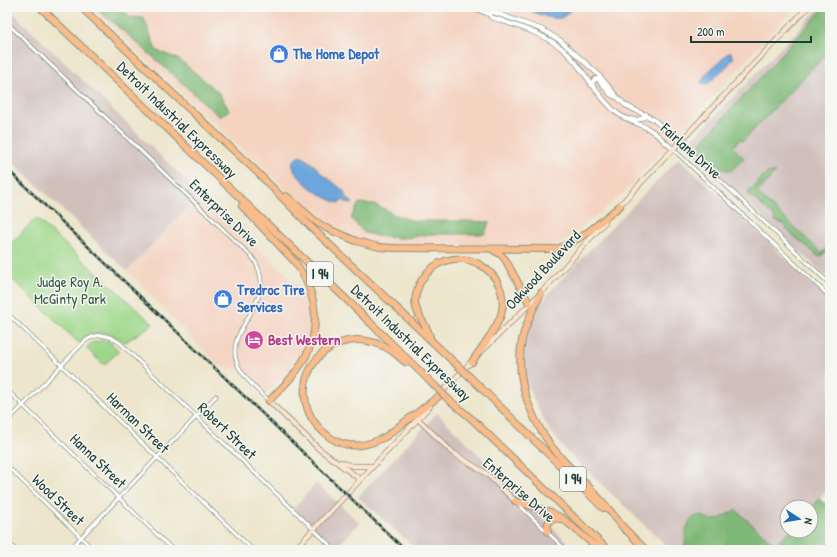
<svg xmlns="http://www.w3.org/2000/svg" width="837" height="557" font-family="'Patrick Hand',sans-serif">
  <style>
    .built { fill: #f4d3c1 }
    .industrial { fill: #d0c0bc }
    .green { fill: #9ed78a; stroke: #5e8a5f }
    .forest { fill: #7eb876; stroke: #4e7a55 }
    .water { fill: #6ca6dc; stroke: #467288 }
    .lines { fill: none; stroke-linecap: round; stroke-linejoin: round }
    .minor-casing { stroke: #869280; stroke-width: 4.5 }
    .tertiary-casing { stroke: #869280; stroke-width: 5.5 }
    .secondary-casing { stroke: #869280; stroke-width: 6 }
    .motorway-casing { stroke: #869280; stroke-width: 8 }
    .minor { stroke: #fff; stroke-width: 3 }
    .tertiary { stroke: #fff; stroke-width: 4 }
    .secondary { stroke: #fde4d1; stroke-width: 4.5 }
    .motorway { stroke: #fabc8b; stroke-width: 6 }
    .rail-casing { stroke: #1f3d34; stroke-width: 2.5 }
    .rail { stroke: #f6f6f2; stroke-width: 1; stroke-dasharray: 3; stroke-linecap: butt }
    .motorway-bridge-casing { stroke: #869280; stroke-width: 8; stroke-linecap: butt }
    .motorway-bridge { stroke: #fabc8b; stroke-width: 6 }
    .labels { text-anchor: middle; stroke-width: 3; stroke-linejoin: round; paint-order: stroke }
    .shield { fill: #f6f6f2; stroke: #60746d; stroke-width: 1 }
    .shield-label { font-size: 14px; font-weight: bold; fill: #1f3d34 }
    .shop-label { font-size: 15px; font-weight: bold; fill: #366cbe; stroke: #f6f6f2; text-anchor: start }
    .street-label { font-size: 15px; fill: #1f3d34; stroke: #f6f6f2 }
    .park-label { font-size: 15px; fill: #385c45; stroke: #f6f6f2 }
    .hotel-label { font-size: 15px; font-weight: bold; fill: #b23c85; stroke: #f6f6f2; text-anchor: start }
  </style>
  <rect width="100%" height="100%" fill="#f6f6f2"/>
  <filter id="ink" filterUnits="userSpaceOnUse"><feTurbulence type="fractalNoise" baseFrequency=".025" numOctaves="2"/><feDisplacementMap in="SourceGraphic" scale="8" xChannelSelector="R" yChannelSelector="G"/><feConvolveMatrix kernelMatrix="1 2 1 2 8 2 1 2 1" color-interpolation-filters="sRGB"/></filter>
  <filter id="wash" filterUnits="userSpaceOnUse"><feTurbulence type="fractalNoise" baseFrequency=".012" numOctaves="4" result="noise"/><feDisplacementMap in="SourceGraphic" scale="16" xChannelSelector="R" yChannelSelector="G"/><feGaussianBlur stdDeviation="0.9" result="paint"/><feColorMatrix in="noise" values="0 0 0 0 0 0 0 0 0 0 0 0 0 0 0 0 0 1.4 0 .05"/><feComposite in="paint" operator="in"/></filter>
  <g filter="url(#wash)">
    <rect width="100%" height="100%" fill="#ede6cc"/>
    <g class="built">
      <path d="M90,7H795L623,193L568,239L559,244L544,246L389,245L373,243L356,238L327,224L314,215L230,138Z"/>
      <path d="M200,194L307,294L311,314L309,334L304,351L295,366L268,392L260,388L246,371L218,365L127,271Z"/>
    </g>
    <g class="industrial">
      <path d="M7,7L200,194L127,271L7,157Z"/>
      <path d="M820,7H830V280L738,194L688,144Z"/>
      <path d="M679,158L821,292L830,299V488L811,508V507H787V531H789L775,545L736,510L698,550H671L567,452L548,428L533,398L527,381L524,360L525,339L532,320L541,303L552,289Z"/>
      <path d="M437,413L575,550H417L358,497Z"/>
      <path d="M316,483L360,523L334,550L293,509Z"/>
    </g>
    <g class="green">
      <path d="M36,218L153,324L124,343C110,328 93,331 79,343L7,274V248Z"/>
      <path d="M104,340L112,344L119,351L104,365L86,348L91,343Z"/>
    </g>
    <g class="forest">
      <path d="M94,7H120L130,17L144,18L156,50L180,60L219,93L229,110L220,117L134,40Z"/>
      <path d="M825,7H830V50L743,141L740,139L733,147L744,158L731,171C722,171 704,159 701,149C700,146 701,143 703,140Z"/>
      <path d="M769,172L775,173L757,193L822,253L827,248L828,250L820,257L816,255L804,244L791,234L783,224L775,221L774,216L749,195V191L750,189L757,185L760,179Z"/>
      <path d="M359,203L374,204L394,214L413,221H469L489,222L485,234H432L404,238L381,237L364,233L351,218Z"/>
      <path d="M819,499L830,508V550H685C685,540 685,519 697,516C703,514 707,520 712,520C720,520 729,513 736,510L775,545L789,531H811V508Z"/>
    </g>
    <g class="water">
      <path d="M523,7H573C569,11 566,16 561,18C551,21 532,11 523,7Z"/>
      <path d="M731,52L732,54L730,56H733L734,57L725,69L706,85L701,84C704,71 719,64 727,54Z"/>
      <path d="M299,156H302L315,166L321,173L344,191L345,196L353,203L351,204L342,200L339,203C324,199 293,179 292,162Z"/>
    </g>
  </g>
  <g filter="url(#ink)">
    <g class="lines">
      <g class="minor-casing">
        <g id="minor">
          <path d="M7,23L253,258C282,302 223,326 237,363C243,378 258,390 269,401"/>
          <path d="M680,142L830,284"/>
          <path d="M673,149L830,297"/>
          <path d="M7,313L253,550"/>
          <path d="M7,390L173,550"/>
          <path d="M7,422L84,342C96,332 108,334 120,343L335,550"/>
          <path d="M7,466L94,550"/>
          <path d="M518,504L566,550"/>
          <path d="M7,542L16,550"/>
          <path d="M69,550L216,396"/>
        </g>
      </g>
      <g class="tertiary-casing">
        <g id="tertiary">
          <path d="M471,7L489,14L491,17C516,26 545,33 566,52C585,70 596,96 617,113C626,120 637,123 647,128C657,133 664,142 673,149"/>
          <path d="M489,14L493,12L543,30L561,41L599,75L618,98L625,105L653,119L680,142"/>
          <path d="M591,85L595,79H598L611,95L616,97"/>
          <path d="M631,119C636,121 640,120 645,117L646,114"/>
        </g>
      </g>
      <g class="secondary-casing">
        <g id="secondary">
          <path d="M618,207L808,7"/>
          <path d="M482,351L541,293L605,222"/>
          <path d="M440,394L474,359"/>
          <path d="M269,401L319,449L361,480"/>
          <path d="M418,419L453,453L487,474L515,501"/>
          <path d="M341,462L352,466H373"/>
          <path d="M294,550L430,406"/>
        </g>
      </g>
      <g class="motorway-casing">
        <g id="motorway">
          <path d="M40,7L349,302L435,386"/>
          <path d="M81,7L186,106L256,171L311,227L456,364"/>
          <path d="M286,196L315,221L326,228L356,241L379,247L395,248L556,249C579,243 601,221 620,206"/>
          <path d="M242,206L295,262C318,294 323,332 300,366C292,379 279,390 269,401"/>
          <path d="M493,250L500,254L505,259L529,303"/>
          <path d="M541,293C534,308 525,324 522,340C514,382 533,426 561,458C572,470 585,482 596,495C607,506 616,518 625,530"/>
          <path d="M430,337C427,324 415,315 415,301C416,291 420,280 427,273C458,239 513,271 501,315C496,330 481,348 472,362"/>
          <path d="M405,362C398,356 391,349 383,346C320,318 273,398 331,438C349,450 367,446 385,437L438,397"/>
          <path d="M470,377L603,508"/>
          <path d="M448,399L473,420L608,550"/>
          <path d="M515,501L550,512L562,518L600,550"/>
          <path d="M623,527L646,550"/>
          <path d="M548,532C545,523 551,517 561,519"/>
        </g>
      </g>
      <use href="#minor" class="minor"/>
      <use href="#tertiary" class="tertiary"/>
      <use href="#secondary" class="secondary"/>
      <use href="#motorway" class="motorway"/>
      <g class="rail-casing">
        <path id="rail" d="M7,169L405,550"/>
      </g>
      <use href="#rail" class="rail"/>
      <g class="motorway-bridge-casing">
        <g id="motorway-bridge">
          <path d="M456,364L470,377"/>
          <path d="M435,386L448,399"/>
        </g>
      </g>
      <use href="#motorway-bridge" class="motorway-bridge"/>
    </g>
  </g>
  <defs>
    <g id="shop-disc" transform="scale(1)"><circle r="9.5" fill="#3f7fe0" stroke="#f6f6f2"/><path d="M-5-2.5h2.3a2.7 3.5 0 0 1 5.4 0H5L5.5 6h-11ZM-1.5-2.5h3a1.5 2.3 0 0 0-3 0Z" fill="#fff"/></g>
    <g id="hotel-disc" transform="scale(1)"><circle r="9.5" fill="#d1479c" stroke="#f6f6f2"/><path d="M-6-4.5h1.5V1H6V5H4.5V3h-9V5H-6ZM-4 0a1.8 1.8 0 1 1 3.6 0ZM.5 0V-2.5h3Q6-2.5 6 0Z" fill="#fff"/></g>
  </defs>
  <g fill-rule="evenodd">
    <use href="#shop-disc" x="279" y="54"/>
    <use href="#shop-disc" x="223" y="299"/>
    <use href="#hotel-disc" x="254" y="340"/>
  </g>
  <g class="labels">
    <g class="shield">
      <rect x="307" y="262" width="26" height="24" rx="3"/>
      <rect x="560" y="467" width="26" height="24" rx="3"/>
    </g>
    <g class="shield-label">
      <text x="320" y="279">I 94</text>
      <text x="573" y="484">I 94</text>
    </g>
    <g class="shop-label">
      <text x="293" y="59">The Home Depot</text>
      <text x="237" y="295">Tredroc Tire<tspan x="237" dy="17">Services</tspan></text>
    </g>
    <g class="street-label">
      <text transform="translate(177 120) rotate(44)" y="5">Detroit Industrial Expressway</text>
      <text transform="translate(691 151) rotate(42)" y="5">Fairlane Drive</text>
      <text transform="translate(224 213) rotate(44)" y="5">Enterprise Drive</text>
      <text transform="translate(543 270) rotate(-47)" y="5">Oakwood Boulevard</text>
      <text transform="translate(411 343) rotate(44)" y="5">Detroit Industrial Expressway</text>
      <text transform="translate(138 423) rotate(44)" y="5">Harman Street</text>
      <text transform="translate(227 431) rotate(44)" y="5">Robert Street</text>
      <text transform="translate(98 461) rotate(44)" y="5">Hanna Street</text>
      <text transform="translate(519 490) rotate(41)" y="5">Enterprise Drive</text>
      <text transform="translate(58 500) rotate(44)" y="5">Wood Street</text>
    </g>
    <g class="park-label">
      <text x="70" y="287">Judge Roy A.<tspan x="70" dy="17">McGinty Park</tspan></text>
    </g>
    <g class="hotel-label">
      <text x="268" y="345">Best Western</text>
    </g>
  </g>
  <rect width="837" height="557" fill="none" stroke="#f6f6f2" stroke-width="24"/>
  <g transform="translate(799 519) rotate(102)"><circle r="19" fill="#f6f6f2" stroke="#a0aca6"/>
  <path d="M0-3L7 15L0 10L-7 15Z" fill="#1f6fb2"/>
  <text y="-6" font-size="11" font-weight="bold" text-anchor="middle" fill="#1f3d34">N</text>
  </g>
  <path d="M691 36v6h120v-6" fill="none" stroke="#1f3d34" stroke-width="2"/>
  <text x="697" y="36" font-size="12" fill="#1f3d34" stroke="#f6f6f2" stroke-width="3" paint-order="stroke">200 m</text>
</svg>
